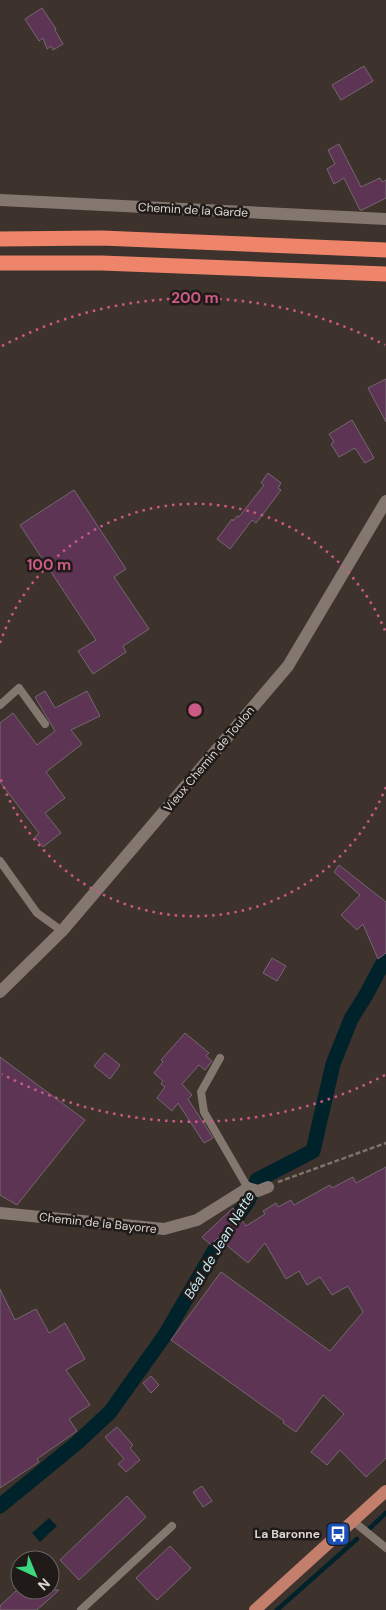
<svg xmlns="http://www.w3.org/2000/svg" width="386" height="1610" font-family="'DM Sans',sans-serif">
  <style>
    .water { fill: #00222b }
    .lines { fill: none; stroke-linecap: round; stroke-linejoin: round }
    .stream { stroke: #00222b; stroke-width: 4.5 }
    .canal { stroke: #00222b; stroke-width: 15 }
    .building { fill: #5e3454; stroke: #736870 }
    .path { stroke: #7d736e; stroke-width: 2.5; stroke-dasharray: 5 2.5; stroke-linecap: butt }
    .service { stroke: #847770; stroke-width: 8 }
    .minor { stroke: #847770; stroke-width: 12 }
    .tertiary { stroke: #847770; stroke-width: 12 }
    .primary { stroke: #c47f6c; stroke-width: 12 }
    .motorway { stroke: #ee846a; stroke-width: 15 }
    .ring { fill: none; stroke: #cb5a84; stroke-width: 2.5; stroke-dasharray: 2.5 5 }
    .labels { text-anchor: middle; stroke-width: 5; stroke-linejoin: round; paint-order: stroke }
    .street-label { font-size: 12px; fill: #dcd5d1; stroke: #201b18 }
    .poi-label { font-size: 12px; font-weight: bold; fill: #dcd5d1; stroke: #201b18; text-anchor: end }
    .water-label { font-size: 14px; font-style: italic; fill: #c5eaf6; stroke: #201b18 }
    .centre { fill: #cb5a84; stroke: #201b18; stroke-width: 2.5 }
    .ring-label { font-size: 15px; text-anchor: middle; font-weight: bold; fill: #cb5a84; stroke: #201b18; stroke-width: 5; stroke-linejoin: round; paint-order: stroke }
  </style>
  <rect width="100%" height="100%" fill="#3d322c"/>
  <path class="water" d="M49,1518L57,1526L40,1542L32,1533Z"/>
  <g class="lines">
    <g class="stream">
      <path d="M370,1528L386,1513"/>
      <path d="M277,1610L357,1539"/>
    </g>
    <path class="canal" d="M0,1506L78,1442L110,1412L165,1335L220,1241L248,1201L257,1180L313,1151L333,1064L351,1019L366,995L383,963L386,960"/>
  </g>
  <g class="building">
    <path d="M42,8L56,29L55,30L63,44L53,50L51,46L47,49L43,38L39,41L25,19Z"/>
    <path d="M364,66L373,81L341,100L332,85Z"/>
    <path d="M339,144L361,187L380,178L382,182L386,180V198L362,210H360L344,178L334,184L327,169L335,164L328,150Z"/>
    <path d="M386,379V422L368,388Z"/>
    <path d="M352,420L374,458L365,463L355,448L339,457L331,444L334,442L329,434Z"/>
    <path d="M268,473L281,483L278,488L281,490L260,518L256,523L252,520L230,549L217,539L232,519L233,521L237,516L239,517L264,485L261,483Z"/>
    <path d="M74,490L126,569L114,577L149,629L123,646L126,652L93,674L78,651L96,640L20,525Z"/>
    <path d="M45,691L55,708L87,691L100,716L71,730L82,744L46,772L65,798L45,813L61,833L43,847L35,837L39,833L0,782V723L13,713L37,745L55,731L35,697Z"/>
    <path d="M339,865L386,902V953L378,959L363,924L357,930L341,915L360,895L334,872Z"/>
    <path d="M272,958L286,966L277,981L263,973Z"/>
    <path d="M185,1033L209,1053L206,1056L212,1061L205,1070L199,1065L182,1084L192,1095L188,1099L213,1138L204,1143L178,1103L172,1111L157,1098L165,1087L161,1084L163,1081L154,1073L163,1062L161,1060Z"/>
    <path d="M105,1053L120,1065L110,1079L94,1066Z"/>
    <path d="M0,1057L85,1120L17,1205L0,1195Z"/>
    <path d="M386,1167V1458L366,1477L340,1450L327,1465L311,1452L344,1414L323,1395L296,1432L283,1423L284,1421L171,1340L221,1272L330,1351L363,1312L348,1286L332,1295L320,1277L307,1285L299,1271L286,1279L265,1243L248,1263L218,1238L211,1245L202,1237L233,1208L246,1226L265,1214L263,1211L276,1203L278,1207L291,1200L294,1205L330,1185L332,1188L353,1177L356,1183Z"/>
    <path d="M0,1289L15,1320L36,1309L49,1333L65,1323L85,1359L66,1370L90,1405L69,1419L77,1431L37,1459L39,1462L0,1488Z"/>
    <path d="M151,1376L159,1385L151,1393L143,1383Z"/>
    <path d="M117,1427L133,1445L130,1448L140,1460L126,1472L118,1464L124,1459L105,1437Z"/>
    <path d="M202,1486L212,1501L203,1507L193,1492Z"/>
    <path d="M127,1496L146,1517L79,1580L60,1560Z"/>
    <path d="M170,1546L191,1568L157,1600L136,1578Z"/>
    <path d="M17,1590H59L37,1610H0V1606Z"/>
  </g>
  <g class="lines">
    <path class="path" d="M278,1182L386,1143"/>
    <g class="service">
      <path d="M0,705L19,688L45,724"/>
      <path d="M0,861L37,913L62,931"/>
      <path d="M220,1058L201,1092L204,1112L248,1188"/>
      <path d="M353,1521L386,1548"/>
      <path d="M81,1610L172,1526"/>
    </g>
    <g class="minor">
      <path d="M0,200L386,219"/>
      <path d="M0,1213L164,1229L197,1220L248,1188L258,1191L268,1187"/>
    </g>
    <path class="tertiary" d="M0,992L62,931L288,666L386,501"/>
    <path class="primary" d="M255,1610L386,1491"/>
    <g class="motorway">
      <path d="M0,239L102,238L386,250"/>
      <path d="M0,263H102L386,274"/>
    </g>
  </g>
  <g class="ring">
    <path d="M386 787A206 206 0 0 1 0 777M0 643A206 206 0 0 1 386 633"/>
    <path d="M385 1075A412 412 0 0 1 2 1074M2 346A412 412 0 0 1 385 345"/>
  </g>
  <defs>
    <g id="bus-square" transform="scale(1.25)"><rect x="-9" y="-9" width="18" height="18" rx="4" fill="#1a4fb4" stroke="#201b18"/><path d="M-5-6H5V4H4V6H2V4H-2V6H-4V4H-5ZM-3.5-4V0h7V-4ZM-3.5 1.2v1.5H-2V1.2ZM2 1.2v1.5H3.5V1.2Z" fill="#fff"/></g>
  </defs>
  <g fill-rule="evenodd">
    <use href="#bus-square" x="338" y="1534"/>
  </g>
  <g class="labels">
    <g class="street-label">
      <text transform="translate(193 210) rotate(3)" y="4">Chemin de la Garde</text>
      <text transform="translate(209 759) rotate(-50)" y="4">Vieux Chemin de Toulon</text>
      <text transform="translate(98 1223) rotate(6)" y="4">Chemin de la Bayorre</text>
    </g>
    <g class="poi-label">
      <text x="320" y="1538">La Baronne</text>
    </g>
    <g class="water-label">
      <text transform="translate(219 1245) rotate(-59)" y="5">Béal de Jean Natte</text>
    </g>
  </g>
  <circle cx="195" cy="710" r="8" class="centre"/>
  <g class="ring-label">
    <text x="195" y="303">200 m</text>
    <text x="49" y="570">100 m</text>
  </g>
  <g transform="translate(35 1575) rotate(136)"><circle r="24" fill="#201b18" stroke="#6b6562"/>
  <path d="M0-4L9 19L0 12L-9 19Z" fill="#3cd77e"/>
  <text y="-8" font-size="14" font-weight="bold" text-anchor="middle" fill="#dcd5d1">N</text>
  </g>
</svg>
